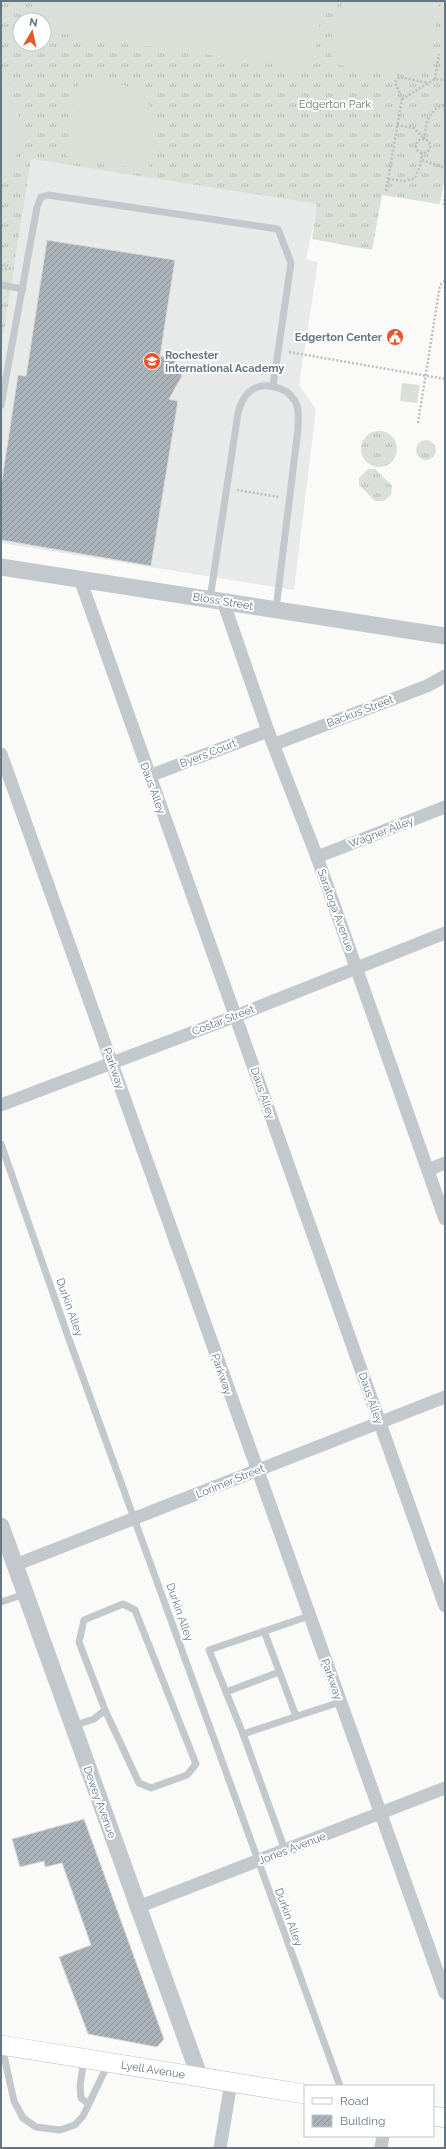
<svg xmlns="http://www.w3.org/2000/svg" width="446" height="2149" font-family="Raleway,sans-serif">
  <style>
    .built { fill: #e8e9e9 }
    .grass { fill: url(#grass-tufts); fill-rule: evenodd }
    .garden { fill: #dadfd7 }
    .building { fill: url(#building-hatch); stroke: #dcdcda }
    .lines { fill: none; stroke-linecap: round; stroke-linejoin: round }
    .secondary-casing { stroke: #b3babf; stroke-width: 20 }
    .path { stroke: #bbbfc2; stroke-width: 2.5; stroke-dasharray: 2 2; stroke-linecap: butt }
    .service { stroke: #c3c8cc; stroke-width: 7 }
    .minor { stroke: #c3c8cc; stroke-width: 13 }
    .tertiary { stroke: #c3c8cc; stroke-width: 17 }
    .secondary { stroke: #fff; stroke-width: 19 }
    .labels { text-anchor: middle; stroke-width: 4; stroke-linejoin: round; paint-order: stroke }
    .park-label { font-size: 11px; fill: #687a64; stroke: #fff }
    .poi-label { font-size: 11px; font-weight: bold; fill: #657683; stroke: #fff; text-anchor: end }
    .street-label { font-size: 11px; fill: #657683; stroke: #fff }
  </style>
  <defs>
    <pattern id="grass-tufts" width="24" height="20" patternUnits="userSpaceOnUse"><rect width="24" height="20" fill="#dadfd7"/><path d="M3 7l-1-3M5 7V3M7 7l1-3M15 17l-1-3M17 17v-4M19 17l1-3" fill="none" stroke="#b4b9b4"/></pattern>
    <pattern id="building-hatch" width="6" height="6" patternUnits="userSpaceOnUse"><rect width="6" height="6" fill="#aab3b9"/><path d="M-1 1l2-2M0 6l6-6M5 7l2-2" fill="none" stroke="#8e969c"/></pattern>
  </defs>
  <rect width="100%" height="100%" fill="#fafaf8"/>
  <path class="built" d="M31,159L318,204L306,259L318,262L299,385L316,409L294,590L1,543V337L4,332Z"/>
  <g class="grass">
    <path d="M1,1H445V176L440,204L382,195L372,250L312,239L317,204L31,159L4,332L1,337ZM20,20H44V44H20Z"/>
    <circle cx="379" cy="449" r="18"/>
    <circle cx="426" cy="450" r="10"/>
    <path d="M368,469H375L392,486L391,495L384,501H375L359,485V478Z"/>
  </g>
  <g class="garden">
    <path d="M39,1H323L313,70L44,31V20H37Z"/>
    <path d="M344,1H440L429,70L417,77L333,64C327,43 334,20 344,1Z"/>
    <path d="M1,71L4,75C10,91 19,108 21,125C23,142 12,174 1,186Z"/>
    <path d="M79,78C151,85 162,97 148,170L70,159L65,153Z"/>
    <path d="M402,383L420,385L417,403L400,401Z"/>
  </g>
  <g class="building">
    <path d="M47,240L175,260L160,356L172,358L178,364L182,376L169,399L178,401L151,566L1,540V486L18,375L26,376Z"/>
    <path d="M84,1819L164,2039L157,2047L88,2034L59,1957L91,1945L62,1863L45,1867L44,1861L20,1867L12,1839Z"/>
  </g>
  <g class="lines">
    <g class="secondary-casing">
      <g id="secondary">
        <path id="s1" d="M1,2045L305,2094"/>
        <path d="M433,2116L445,2118"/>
      </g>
    </g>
    <g class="path">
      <path d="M435,79L439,54"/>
      <path d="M402,99L435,79L445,80"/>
      <path d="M397,125L414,128L424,139"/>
      <path d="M424,139C426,124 428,109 445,105"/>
      <circle cx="423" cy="146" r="7"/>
      <path d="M422,160L445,168"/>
      <path d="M388,179L404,181L415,178L420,166L422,152"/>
      <path d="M386,191L402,99L395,82L399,77L429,83"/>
      <path d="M444,205L445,196"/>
      <path d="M1,270L14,268"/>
      <path d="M289,352L445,379"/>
      <path d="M418,423L440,285L445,281"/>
      <path d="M237,490L279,497"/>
    </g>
    <g class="service">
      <path d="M1,285L23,289"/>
      <path d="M1,405L37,207L41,197L48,195L278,229L291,263L273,386"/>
      <path d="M210,599L238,413C240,406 243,398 248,393C261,380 286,386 295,401C300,409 298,420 298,429L276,609"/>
      <path d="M1,1144L70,1342L340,2086"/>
      <path d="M1,1602L25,1594"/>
      <path d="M309,1616L209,1650L243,1734L340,1702"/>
      <path d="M264,1631L296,1716"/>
      <path d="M226,1692L279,1672"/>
      <path d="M73,1726L94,1719L105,1710L79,1642L84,1620L123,1604L135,1610L196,1764L187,1775L151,1788L139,1783L105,1710"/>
      <path d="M243,1734L285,1850"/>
      <path d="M2,2047L14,2101L23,2118L36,2127L60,2130L75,2125L83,2116L108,2064"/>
      <path d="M84,2059L80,2086L81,2098L89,2104"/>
    </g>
    <g class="minor">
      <path d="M80,579L445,1606"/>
      <path d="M223,601L268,731L317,857L445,1219"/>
      <path d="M275,744L427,686L445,676"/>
      <path d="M1,754L445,1993"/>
      <path d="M149,776L268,731"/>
      <path d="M317,857L445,807"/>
      <path d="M1,1105L236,1016L445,933"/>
      <path d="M428,1170L445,1163"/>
      <path d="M15,1565L445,1397"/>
      <path d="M138,1907L445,1788"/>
      <path d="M220,2148L231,2083"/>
      <path d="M381,2148L383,2136"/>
    </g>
    <g class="tertiary">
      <path d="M1,567L445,636"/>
      <path d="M1,1526L200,2078"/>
    </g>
    <use href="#secondary" class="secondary"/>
  </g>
  <defs>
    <g id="civic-disc" transform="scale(0.9)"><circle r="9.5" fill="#e4572e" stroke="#fff"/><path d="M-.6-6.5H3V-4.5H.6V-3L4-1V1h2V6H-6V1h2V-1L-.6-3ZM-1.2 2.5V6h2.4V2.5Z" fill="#fff"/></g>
    <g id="school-disc" transform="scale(0.9)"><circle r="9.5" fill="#e4572e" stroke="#fff"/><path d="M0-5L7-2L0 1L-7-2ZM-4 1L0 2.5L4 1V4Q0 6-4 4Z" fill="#fff"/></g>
  </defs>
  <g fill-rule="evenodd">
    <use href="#civic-disc" x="395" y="337"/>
    <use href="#school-disc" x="152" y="361"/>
  </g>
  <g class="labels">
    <g class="park-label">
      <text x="335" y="108">Edgerton Park</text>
    </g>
    <g class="poi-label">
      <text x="382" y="341">Edgerton Center</text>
      <text x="165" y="359" text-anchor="start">Rochester<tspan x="165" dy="13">International Academy</tspan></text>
    </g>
    <g class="street-label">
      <text transform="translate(223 601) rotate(9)" y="4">Bloss Street</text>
      <text transform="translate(360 711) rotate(-21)" y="4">Backus Street</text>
      <text transform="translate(208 753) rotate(-21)" y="4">Byers Court</text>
      <text transform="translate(153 788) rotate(70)" y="4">Daus Alley</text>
      <text transform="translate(381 832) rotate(-21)" y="4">Wagner Alley</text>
      <text transform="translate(336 910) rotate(70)" y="4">Saratoga Avenue</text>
      <text transform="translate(223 1020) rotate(-21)" y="4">Costar Street</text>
      <text transform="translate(114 1068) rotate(70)" y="4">Parkway</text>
      <text transform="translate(263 1093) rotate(71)" y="4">Daus Alley</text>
      <text transform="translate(70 1307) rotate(71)" y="4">Durkin Alley</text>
      <text transform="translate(222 1374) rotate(71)" y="4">Parkway</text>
      <text transform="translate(371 1398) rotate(71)" y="4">Daus Alley</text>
      <text transform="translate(230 1481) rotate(-22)" y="4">Lorimer Street</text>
      <text transform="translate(180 1612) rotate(71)" y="4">Durkin Alley</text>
      <text transform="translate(332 1679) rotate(70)" y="4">Parkway</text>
      <text transform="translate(100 1802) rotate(70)" y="4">Dewey Avenue</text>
      <text transform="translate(292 1848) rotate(-21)" y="4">Jones Avenue</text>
      <text transform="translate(289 1917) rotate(70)" y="4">Durkin Alley</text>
      <text dy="4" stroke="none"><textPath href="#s1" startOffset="154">Lyell Avenue</textPath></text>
    </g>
  </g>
  <rect width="446" height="2149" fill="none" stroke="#657683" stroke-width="4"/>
  <rect x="304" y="2085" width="130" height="52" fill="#ffffff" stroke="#c1c8cd"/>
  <rect x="312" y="2098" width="20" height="6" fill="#ffffff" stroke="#c1c8cd"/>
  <text x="340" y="2105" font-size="12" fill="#657683">Road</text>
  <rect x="312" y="2115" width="20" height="12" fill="url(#building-hatch)" stroke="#c1c8cd"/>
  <text x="340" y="2125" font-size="12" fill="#657683">Building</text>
  <g transform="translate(32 32) rotate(9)"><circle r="19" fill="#ffffff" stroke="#c1c8cd"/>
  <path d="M0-3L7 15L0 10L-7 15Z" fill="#e4572e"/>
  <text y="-6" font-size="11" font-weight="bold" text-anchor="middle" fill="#657683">N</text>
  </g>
</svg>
